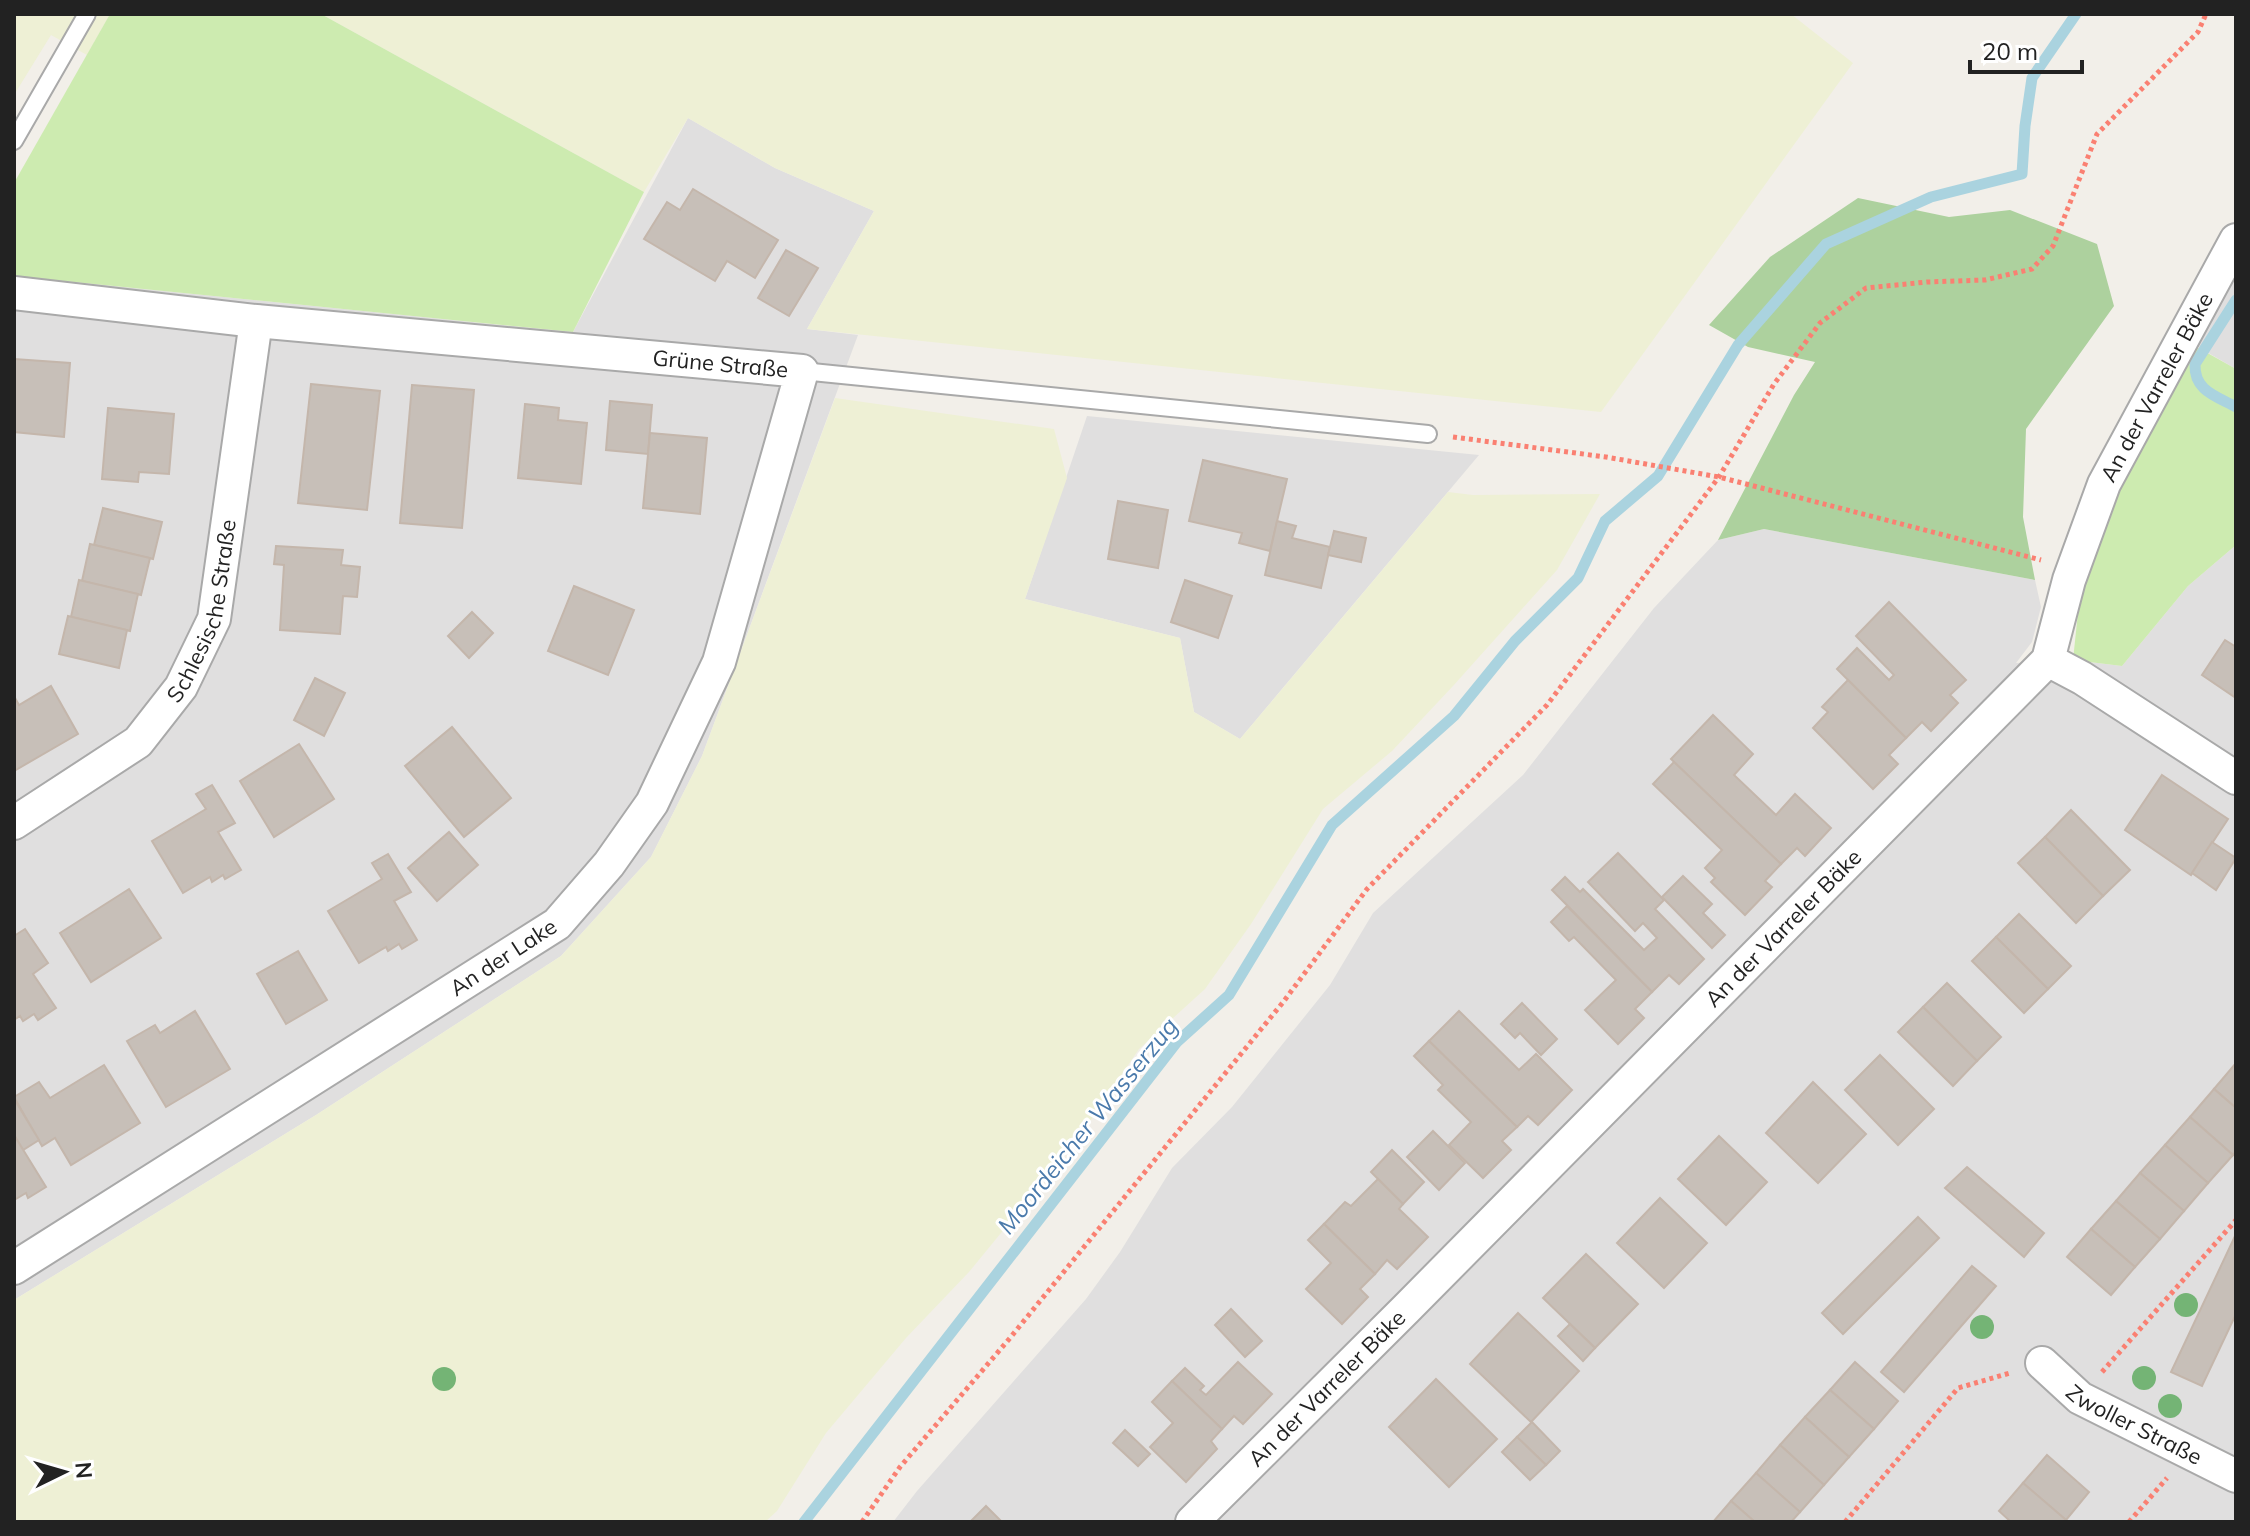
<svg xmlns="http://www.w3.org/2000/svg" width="2250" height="1536" font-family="Mulish,sans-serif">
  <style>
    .residential { fill: #e0dfdf }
    .farmland { fill: #eef0d5 }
    .grass { fill: #cdebb0 }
    .forest { fill: #add19e }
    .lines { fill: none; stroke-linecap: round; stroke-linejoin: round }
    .stream { stroke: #aad3df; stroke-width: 11 }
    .building { fill: #c7bfb8; stroke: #c4b6ab; stroke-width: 2 }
    .service-casing { stroke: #a9a9a9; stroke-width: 20 }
    .minor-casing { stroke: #a9a9a9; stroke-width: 36 }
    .path { stroke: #fa8072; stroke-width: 5; stroke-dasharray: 4 4; stroke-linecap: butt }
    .service { stroke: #fff; stroke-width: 16 }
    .minor { stroke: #fff; stroke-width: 32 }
    .tree { fill: #74b475 }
    .labels { text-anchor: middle; stroke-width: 6; stroke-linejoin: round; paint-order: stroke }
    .street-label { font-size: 22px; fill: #222; stroke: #fff }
    .water-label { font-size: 24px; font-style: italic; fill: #4a7aab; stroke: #fff }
  </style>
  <rect width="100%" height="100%" fill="#f2efe9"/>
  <g class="residential">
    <path d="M688,118L775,168L874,211L807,329L858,335L702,756L651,857L561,956L316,1115L14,1300V276L573,332Z"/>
    <path d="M2236,247V369L2186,340Z"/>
    <path d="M1087,416L1479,455L1240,739L1194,712L1180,638L1025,599Z"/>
    <path d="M1764,529L2035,580L2041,607L2032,642L2016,663L2073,660L2122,666L2188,586L2236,545V1522H893L917,1491L1086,1299L1120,1252L1172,1168L1232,1107L1330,985L1373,913L1523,775L1654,608L1718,540Z"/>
  </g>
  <g class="farmland">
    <path d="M14,14H110L87,55L51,35L14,95Z"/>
    <path d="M321,14H1791L1853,63L1601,412L807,329L874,211L775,168L688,118L644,192Z"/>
    <path d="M835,398L1054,429L1067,478L1025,599L1180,638L1194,712L1240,739L1448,492L1473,495L1600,494L1557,570L1453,686L1392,751L1323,809L1251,924L1205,989L1139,1049L1078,1139L969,1272L906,1338L826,1433L777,1511L765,1522H14V1300L316,1115L561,956L651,857L702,756Z"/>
  </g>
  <g class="grass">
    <path d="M110,14H321L644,192L573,332L14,276V183Z"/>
    <path d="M2186,341L2236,369V545L2188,586L2122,666L2073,660L2079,603L2113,491Z"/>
  </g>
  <path class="forest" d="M1858,198L1949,217L2010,210L2097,244L2114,306L2026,429L2023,517L2035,580L1764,529L1718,540L1794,395L1815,362L1748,347L1709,325L1770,257Z"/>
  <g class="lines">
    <g class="stream">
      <path d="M2236,300L2195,364C2194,391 2216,396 2236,407"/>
      <path d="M804,1522L1177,1042L1229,995L1332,825L1454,716L1515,641L1578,578L1605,521L1658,476L1738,345L1826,244L1931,197L2022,174L2025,126L2032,78L2076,14"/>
    </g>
  </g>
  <g class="building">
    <path d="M693,189L778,240L755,278L727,261L715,281L644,239L667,202L680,210Z"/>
    <path d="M786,250L818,268L789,316L758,298Z"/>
    <path d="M14,359L70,363L64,437L14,432Z"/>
    <path d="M311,384L380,391L367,510L298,503Z"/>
    <path d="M412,385L474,390L462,528L400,523Z"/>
    <path d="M610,401L652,405L648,454L606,450Z"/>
    <path d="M525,404L559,408L558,420L587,423L581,484L518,478Z"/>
    <path d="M108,408L174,414L169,474L139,472L138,482L102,479Z"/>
    <path d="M650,433L707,438L700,514L643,508Z"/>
    <path d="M1203,460L1287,479L1270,551L1239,543L1242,533L1189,521Z"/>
    <path d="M1118,501L1168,510L1158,568L1108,559Z"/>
    <path d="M103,508L162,522L153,559L94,545Z"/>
    <path d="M1277,521L1296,526L1292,538L1330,547L1321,588L1265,575Z"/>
    <path d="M1334,531L1366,538L1361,562L1328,555Z"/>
    <path d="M90,544L150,558L141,595L82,581Z"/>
    <path d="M276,546L343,550L341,565L360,567L357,597L343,596L340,634L280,630L284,565L274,564Z"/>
    <path d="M79,580L138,594L130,631L71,617Z"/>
    <path d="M1185,580L1232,596L1218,638L1171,622Z"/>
    <path d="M574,586L634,610L608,675L548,651Z"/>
    <path d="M1889,602L1966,680L1950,695L1958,703L1931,731L1922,722L1906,738L1837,669L1857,648L1889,680L1894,675L1856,636Z"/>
    <path d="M472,612L493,633L469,658L448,636Z"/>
    <path d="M68,616L127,630L119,668L59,654Z"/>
    <path d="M2225,640L2236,647V698L2202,675Z"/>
    <path d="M315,678L345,693L324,736L294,720Z"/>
    <path d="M1848,680L1906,738L1889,755L1898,764L1873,789L1813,728L1828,712L1822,707Z"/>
    <path d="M51,686L78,734L14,771V696L19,705Z"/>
    <path d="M1713,715L1753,754L1734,775L1776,815L1795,794L1831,828L1805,856L1797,848L1781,864L1671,759Z"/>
    <path d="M452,727L511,798L464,837L405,766Z"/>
    <path d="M299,744L334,799L274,837L240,781Z"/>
    <path d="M1674,762L1781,864L1765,881L1772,887L1745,915L1711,882L1715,878L1705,868L1722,850L1653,784Z"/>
    <path d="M2162,775L2228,819L2191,875L2125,830Z"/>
    <path d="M212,785L235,823L218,832L241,870L225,879L223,875L212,882L210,877L183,893L152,841L206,809L196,794Z"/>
    <path d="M2071,810L2130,870L2103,896L2045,837Z"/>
    <path d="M449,832L478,865L437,901L408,868Z"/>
    <path d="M2045,837L2103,896L2076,923L2018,863Z"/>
    <path d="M2212,842L2236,858L2216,890L2192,873Z"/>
    <path d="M1618,853L1664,900L1655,909L1704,959L1679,984L1669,975L1652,992L1552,890L1565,877L1580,892L1583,889L1644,950L1657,938L1643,923L1635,931L1588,882Z"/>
    <path d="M388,854L411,892L394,901L417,940L402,949L399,944L388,951L386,947L359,963L328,911L382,879L372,863Z"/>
    <path d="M1683,876L1712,904L1703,913L1725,935L1712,948L1662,897Z"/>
    <path d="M129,889L161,938L91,982L60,933Z"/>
    <path d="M1567,906L1652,992L1635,1009L1644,1018L1618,1044L1585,1010L1616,980L1574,937L1569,941L1551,922Z"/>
    <path d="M2019,914L2071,966L2048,989L1996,937Z"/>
    <path d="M25,929L48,963L33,974L56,1008L38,1020L34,1014L23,1021L20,1016L14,1020V936Z"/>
    <path d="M1996,937L2048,989L2024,1013L1972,961Z"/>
    <path d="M298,951L327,1000L286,1024L257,974Z"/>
    <path d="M1947,983L2001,1037L1977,1061L1923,1007Z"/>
    <path d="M1522,1003L1557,1039L1541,1055L1520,1033L1515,1038L1501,1024Z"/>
    <path d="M1923,1007L1977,1061L1953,1086L1898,1032Z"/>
    <path d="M195,1011L230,1069L166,1107L127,1041L155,1025L160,1033Z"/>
    <path d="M1459,1011L1519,1070L1536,1054L1572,1090L1538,1125L1528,1116L1517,1127L1429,1041Z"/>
    <path d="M1429,1041L1517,1127L1502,1141L1511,1150L1483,1178L1449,1145L1471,1122L1438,1090L1443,1085L1414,1056Z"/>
    <path d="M1880,1055L1934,1109L1898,1145L1845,1090Z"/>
    <path d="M2236,1063V1108L2214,1089Z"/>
    <path d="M104,1065L140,1123L71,1165L55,1138L42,1146L14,1097L39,1082L50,1098Z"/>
    <path d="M1813,1082L1866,1134L1818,1183L1766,1133Z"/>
    <path d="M2214,1089L2236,1108V1151L2233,1155L2190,1117Z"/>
    <path d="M16,1102L39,1140L23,1150L14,1135V1104Z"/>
    <path d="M2190,1117L2233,1155L2208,1183L2165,1145Z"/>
    <path d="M1433,1131L1465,1163L1439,1190L1407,1157Z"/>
    <path d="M14,1135L46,1187L28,1198L26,1193L16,1199L14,1196Z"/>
    <path d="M1719,1136L1767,1182L1726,1225L1678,1179Z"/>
    <path d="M2165,1145L2208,1183L2184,1211L2140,1173Z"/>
    <path d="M1392,1150L1424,1182L1403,1204L1371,1172Z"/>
    <path d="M1967,1167L2044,1233L2024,1257L1945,1188Z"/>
    <path d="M2140,1173L2184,1211L2160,1239L2116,1201Z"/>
    <path d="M1378,1179L1403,1204L1399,1209L1428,1237L1397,1269L1387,1260L1375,1274L1324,1224L1345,1202L1351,1206Z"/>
    <path d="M1660,1198L1707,1243L1664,1288L1617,1243Z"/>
    <path d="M2116,1201L2160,1239L2135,1267L2091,1229Z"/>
    <path d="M1918,1217L1939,1238L1843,1334L1822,1313Z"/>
    <path d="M1324,1224L1375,1274L1360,1289L1368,1297L1342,1324L1306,1289L1331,1263L1308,1240Z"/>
    <path d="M2091,1229L2135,1267L2111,1295L2067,1257Z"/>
    <path d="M2236,1234V1314L2202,1386L2171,1372Z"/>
    <path d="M1586,1254L1638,1304L1595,1348L1543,1298Z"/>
    <path d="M1972,1266L1996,1286L1904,1392L1881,1372Z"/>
    <path d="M1231,1309L1262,1341L1245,1357L1215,1325Z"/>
    <path d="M1518,1313L1579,1371L1531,1422L1470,1364Z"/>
    <path d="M1570,1324L1595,1348L1583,1361L1558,1336Z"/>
    <path d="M1238,1362L1272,1394L1243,1424L1234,1416L1222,1429L1172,1381L1185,1368L1204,1386L1200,1390L1206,1395Z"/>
    <path d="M1855,1362L1898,1401L1874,1429L1830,1390Z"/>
    <path d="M1436,1379L1497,1439L1449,1487L1389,1427Z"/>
    <path d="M1172,1381L1222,1429L1211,1441L1217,1449L1186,1482L1150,1447L1173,1423L1152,1402Z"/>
    <path d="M1830,1390L1874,1429L1849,1457L1805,1417Z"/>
    <path d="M1805,1417L1849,1457L1824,1485L1780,1445Z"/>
    <path d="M1532,1422L1560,1451L1546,1465L1517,1437Z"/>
    <path d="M1125,1430L1150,1454L1138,1466L1113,1443Z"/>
    <path d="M1517,1437L1546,1465L1530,1480L1502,1452Z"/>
    <path d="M1780,1445L1824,1485L1800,1512L1756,1473Z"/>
    <path d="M2047,1455L2089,1492L2066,1520L2023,1483Z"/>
    <path d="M1756,1473L1800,1512L1791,1522H1755L1731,1501Z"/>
    <path d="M2023,1483L2066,1520L2064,1522H2011L1999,1511Z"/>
    <path d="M1731,1501L1755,1522H1713Z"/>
    <path d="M986,1506L1002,1522H970Z"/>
  </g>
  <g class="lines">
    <g class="service-casing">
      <g id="service">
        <path d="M14,141L87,14"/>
        <path d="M802,371L1428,434"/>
      </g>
    </g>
    <g class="minor-casing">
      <g id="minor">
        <path id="s1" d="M14,293L256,321L802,371L719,662L652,803L609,864L557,924L14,1268"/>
        <path d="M2048,660L2082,678L2236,778"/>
        <path id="s2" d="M14,823L138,742L181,687L214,619L256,321"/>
        <path id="s3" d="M2042,1363L2080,1398L2236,1476"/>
        <path id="s4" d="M1192,1522L1406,1309L2048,660L2069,580L2104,484L2236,240"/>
      </g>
    </g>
    <g class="path">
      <path d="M1453,437L1606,457L1719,477L2041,560"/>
      <path d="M2102,1372L2236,1220"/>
      <path d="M862,1522L900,1467L1010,1338L1284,1001L1367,889L1547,705L1719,477L1774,384L1820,323L1866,288L1927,282L1985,280L2032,269L2053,246L2097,134L2198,32L2206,14"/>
      <path d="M1845,1522L1958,1388L2010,1373"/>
      <path d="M2129,1522L2167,1478"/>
    </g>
    <use href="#service" class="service"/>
    <use href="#minor" class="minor"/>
  </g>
  <g class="tree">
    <circle cx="2186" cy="1305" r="12"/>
    <circle cx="1982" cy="1327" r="12"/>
    <circle cx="2144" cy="1378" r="12"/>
    <circle cx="444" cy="1379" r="12"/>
    <circle cx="2170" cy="1406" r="12"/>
  </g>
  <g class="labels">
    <g class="street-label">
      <text dy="8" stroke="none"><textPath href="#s1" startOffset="710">Grüne Straße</textPath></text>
      <text dy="8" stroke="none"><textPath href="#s4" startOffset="1510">An der Varreler Bäke</textPath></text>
      <text dy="8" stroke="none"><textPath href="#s2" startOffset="298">Schlesische Straße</textPath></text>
      <text dy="8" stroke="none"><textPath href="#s4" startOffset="838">An der Varreler Bäke</textPath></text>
      <text transform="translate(503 957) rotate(-33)" y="8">An der Lake</text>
      <text dy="8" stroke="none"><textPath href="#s4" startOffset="190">An der Varreler Bäke</textPath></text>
      <text dy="8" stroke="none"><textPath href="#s3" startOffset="112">Zwoller Straße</textPath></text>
    </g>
    <g class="water-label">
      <text transform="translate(1088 1126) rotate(-51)" y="8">Moordeicher Wasserzug</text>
    </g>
  </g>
  <rect width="2250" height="1536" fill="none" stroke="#222222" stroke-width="32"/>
  <g transform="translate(64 1472) rotate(85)" stroke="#ffffff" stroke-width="6" paint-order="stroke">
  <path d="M0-6L14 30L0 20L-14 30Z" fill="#222222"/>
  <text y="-12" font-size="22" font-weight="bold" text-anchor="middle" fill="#222222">N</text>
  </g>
  <path d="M1970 60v12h112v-12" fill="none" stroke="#222222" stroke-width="4"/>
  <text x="1982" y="60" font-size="24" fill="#222222" stroke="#ffffff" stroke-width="6" paint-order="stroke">20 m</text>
</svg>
